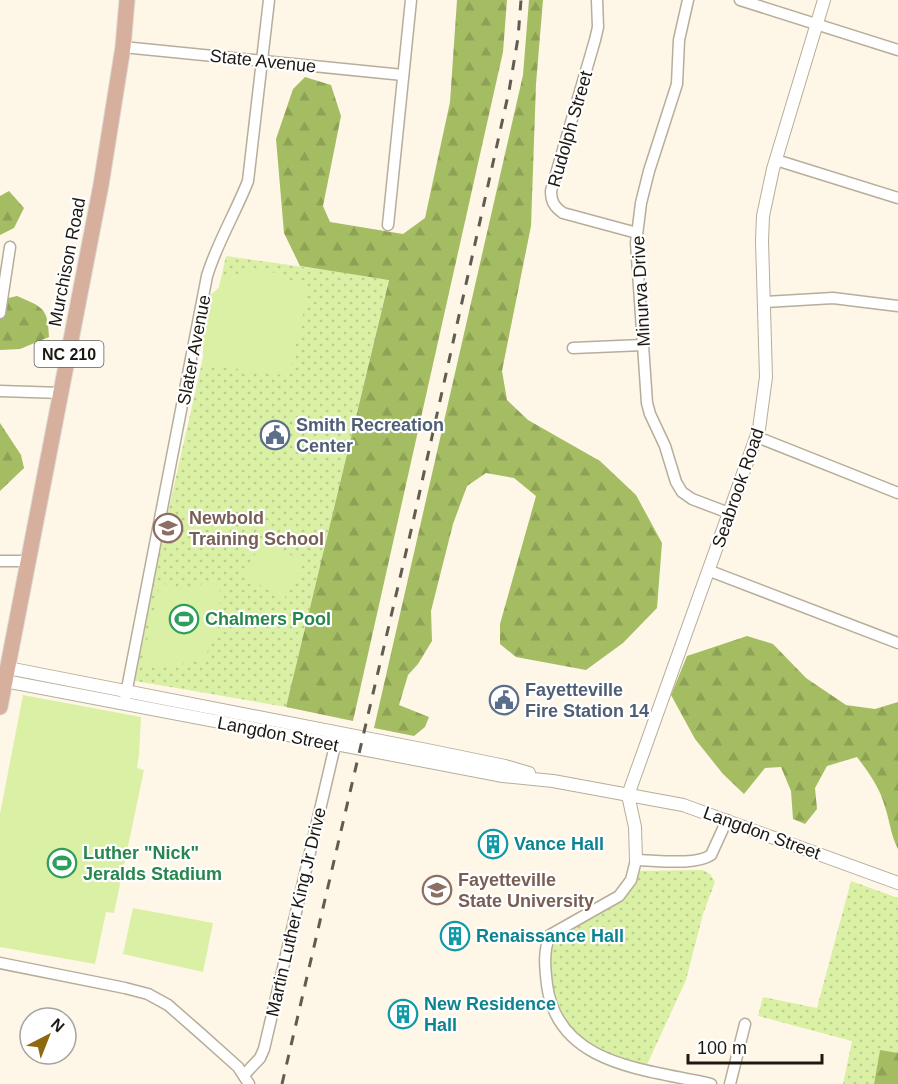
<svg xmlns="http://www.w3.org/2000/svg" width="898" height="1084" font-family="Arial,sans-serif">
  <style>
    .green { fill: url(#green-dots) }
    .forest { fill: url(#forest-firs) }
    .pitch { fill: #daf0a5 }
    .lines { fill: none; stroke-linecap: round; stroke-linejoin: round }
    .minor-casing { stroke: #b6ae9b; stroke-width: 13 }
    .tertiary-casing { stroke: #b6ae9b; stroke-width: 14 }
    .primary-casing { stroke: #dbdad9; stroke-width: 17 }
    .minor { stroke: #fff; stroke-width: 10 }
    .tertiary { stroke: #fff; stroke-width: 12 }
    .primary { stroke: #d7af9d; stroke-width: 15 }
    .rail { stroke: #605c52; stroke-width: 3; stroke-dasharray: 10 10; stroke-linecap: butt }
    .labels { text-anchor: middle; stroke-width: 4.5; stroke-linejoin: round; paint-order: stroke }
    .shield { fill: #fff; stroke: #605e59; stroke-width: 1.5 }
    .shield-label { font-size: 16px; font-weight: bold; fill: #1c1912 }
    .street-label { font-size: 18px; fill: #1c1912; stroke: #fff }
    .service-label { font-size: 18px; font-weight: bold; fill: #4e5e75; stroke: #fff; text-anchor: start }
    .education-label { font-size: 18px; font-weight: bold; fill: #785e54; stroke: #fff; text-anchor: start }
    .leisure-label { font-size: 18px; font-weight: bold; fill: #27864d; stroke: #fff; text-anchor: start }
    .culture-label { font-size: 18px; font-weight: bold; fill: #0d838f; stroke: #fff; text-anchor: start }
  </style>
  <defs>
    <pattern id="green-dots" width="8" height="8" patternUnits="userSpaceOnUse" patternTransform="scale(1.5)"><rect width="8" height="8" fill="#daf0a5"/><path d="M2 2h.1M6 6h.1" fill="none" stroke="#bacd8d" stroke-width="1.8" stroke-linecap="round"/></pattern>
    <pattern id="forest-firs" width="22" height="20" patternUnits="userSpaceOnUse" patternTransform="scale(1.5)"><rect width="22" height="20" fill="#a4bd63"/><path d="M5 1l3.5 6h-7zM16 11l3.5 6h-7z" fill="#8da255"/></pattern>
  </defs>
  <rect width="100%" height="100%" fill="#fef7e7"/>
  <g class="green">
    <path d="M226,256L389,279L286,707L130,680Z"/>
    <path d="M703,870L710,874L715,882L703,914L686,980L645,1069L582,1047L549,997L550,935L619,896L633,871Z"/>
    <path d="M851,881L898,898V1053L880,1051L874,1084H843L852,1041L758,1016L763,997L817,1008Z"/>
  </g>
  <g class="forest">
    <path d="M457,0H507L503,52L353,721L286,707L389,280L300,266L284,233L276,139L293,89L305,77L331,85L341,116L323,206L330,222L403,234L425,218L450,102Z"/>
    <path d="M529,0H543L536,84L531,226L502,371L507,400L528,420L600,461L636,495L662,543L657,608L623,643L586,670L516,657L500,644V624L536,496L514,478L486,473L467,486L453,524L431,611L432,641L418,664L408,675L399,705L429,717L425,727L414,736L374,728L523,75Z"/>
    <path d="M9,191L24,208L14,228L0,235V196Z"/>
    <path d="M17,296C43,307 48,308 49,337L20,349L0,350V300Z"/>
    <path d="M0,423L21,455L24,468L0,491Z"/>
    <path d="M747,636L773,644L806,678L846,705L875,709L898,702V849C891,836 890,822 885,807C880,788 869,773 857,757L827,766L815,788L817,809L805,824L793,819L791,791L781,767L765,768L744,794L723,774L695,739L671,695L687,656Z"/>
    <path d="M880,1050L898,1053V1084H874Z"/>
  </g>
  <g class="pitch">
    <path d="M265,269L309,288L289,376L203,364V301L235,274Z"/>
    <path d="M264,539L304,563L284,599L243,575Z"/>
    <path d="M160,583L188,590L204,583L218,584L221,596L213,642L202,660L161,668L142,663Z"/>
    <path d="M23,695L141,717L139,755L137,768L144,770L114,913L106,912L95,964L0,947V814Z"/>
    <path d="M133,908L213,923L203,972L123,954Z"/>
  </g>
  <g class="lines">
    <g class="minor-casing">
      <g id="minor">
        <path d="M597,0L598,27L595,40L551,191C551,201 554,207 563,213L637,233"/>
        <path d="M688,0L679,40L677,84L649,171L641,203L636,243L647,403L650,414L665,446L676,482L682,492L692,499L729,513"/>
        <path d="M740,0L898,50"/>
        <path d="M123,47L403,75"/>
        <path d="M776,160L898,198"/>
        <path d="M388,225L411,0"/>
        <path d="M765,302L833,298L898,306"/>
        <path d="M0,313L10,247"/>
        <path d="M573,348L643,345"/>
        <path d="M0,391L62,393"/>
        <path d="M757,437L898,493"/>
        <path d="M0,561H28"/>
        <path d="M710,571L898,643"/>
        <path d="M125,699L207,276C217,243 235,214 248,181L269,0"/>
        <path d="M0,963L125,988L148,994L168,1005L200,1033L238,1067L249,1084"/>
        <path d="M244,1075L260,1058L264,1049L337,737"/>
        <path d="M711,1084C646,1069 558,1066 547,985C545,968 543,951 550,935L619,896L631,880L636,860C655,860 695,866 711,855L727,820"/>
        <path d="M730,1084L745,1024"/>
      </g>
    </g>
    <g class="tertiary-casing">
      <g id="tertiary">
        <path d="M8,668L432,751L505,766L529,773"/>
        <path d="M5,681L503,776L553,781L683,805L898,883"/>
        <path d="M636,860L635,827L628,795L759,429L766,377L762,241L763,216L773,169L824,0"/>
      </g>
    </g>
    <g class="primary-casing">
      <path id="primary" d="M0,707L101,185L123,47L127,0"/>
    </g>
    <use href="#minor" class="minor"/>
    <use href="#tertiary" class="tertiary"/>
    <use href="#primary" class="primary"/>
    <path class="rail" d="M282,1084L413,522L509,91L518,38L521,0"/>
  </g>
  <defs>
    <g id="civic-ring" transform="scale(1.5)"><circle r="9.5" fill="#fff" stroke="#5c6f8a" stroke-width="1.5"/><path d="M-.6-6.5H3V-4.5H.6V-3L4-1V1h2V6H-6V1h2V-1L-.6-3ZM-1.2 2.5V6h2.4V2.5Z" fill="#5c6f8a"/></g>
    <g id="school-ring" transform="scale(1.5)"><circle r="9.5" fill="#fff" stroke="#8d6e63" stroke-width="1.5"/><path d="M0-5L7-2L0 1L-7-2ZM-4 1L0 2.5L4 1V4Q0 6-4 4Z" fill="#8d6e63"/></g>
    <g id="stadium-ring" transform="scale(1.5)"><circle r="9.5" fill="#fff" stroke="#2e9e5b" stroke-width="1.5"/><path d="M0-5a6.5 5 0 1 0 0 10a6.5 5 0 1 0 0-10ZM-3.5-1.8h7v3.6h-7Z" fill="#2e9e5b"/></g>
    <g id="building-ring" transform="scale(1.5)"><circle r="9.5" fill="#fff" stroke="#0f9aa8" stroke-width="1.5"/><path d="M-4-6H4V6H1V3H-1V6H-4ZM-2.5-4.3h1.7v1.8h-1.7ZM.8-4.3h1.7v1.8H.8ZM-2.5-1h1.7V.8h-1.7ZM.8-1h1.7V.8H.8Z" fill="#0f9aa8"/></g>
    <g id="university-ring" transform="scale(1.5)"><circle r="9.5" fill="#fff" stroke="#8d6e63" stroke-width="1.5"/><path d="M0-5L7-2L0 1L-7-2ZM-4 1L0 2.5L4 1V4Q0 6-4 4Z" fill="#8d6e63"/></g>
  </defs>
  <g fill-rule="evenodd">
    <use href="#civic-ring" x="275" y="435"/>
    <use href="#school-ring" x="168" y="528"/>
    <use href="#stadium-ring" x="184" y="619"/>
    <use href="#civic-ring" x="504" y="700"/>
    <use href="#building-ring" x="493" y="844"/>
    <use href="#stadium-ring" x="62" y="863"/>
    <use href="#university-ring" x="437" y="890"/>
    <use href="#building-ring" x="455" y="936"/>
    <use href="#building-ring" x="403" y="1014"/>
  </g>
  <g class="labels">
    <rect class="shield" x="34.5" y="341" width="69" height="26" rx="4.5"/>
    <g class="shield-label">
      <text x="69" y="360">NC 210</text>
    </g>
    <g class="street-label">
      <text transform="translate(263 61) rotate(6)" y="6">State Avenue</text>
      <text transform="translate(570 129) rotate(-74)" y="6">Rudolph Street</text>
      <text transform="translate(67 262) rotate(-79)" y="6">Murchison Road</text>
      <text transform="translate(641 291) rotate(-93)" y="6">Minurva Drive</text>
      <text transform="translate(194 350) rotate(-79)" y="6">Slater Avenue</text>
      <text transform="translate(738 488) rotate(-71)" y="6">Seabrook Road</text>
      <text transform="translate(278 734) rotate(11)" y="6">Langdon Street</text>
      <text transform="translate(762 833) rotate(20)" y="6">Langdon Street</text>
      <text transform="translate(296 912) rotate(-77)" y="6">Martin Luther King Jr Drive</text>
    </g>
    <g class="service-label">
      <text x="296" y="431">Smith Recreation<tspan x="296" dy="21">Center</tspan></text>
      <text x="525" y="696">Fayetteville<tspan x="525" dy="21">Fire Station 14</tspan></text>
    </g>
    <g class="education-label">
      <text x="189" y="524">Newbold<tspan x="189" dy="21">Training School</tspan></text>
      <text x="458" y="886">Fayetteville<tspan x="458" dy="21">State University</tspan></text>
    </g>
    <g class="leisure-label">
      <text x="205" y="625">Chalmers Pool</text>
      <text x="83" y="859">Luther "Nick"<tspan x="83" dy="21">Jeralds Stadium</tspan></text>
    </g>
    <g class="culture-label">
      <text x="514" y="850">Vance Hall</text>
      <text x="476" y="942">Renaissance Hall</text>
      <text x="424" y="1010">New Residence<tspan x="424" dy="21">Hall</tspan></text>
    </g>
  </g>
  <g transform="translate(48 1036) rotate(42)"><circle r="28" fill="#ffffff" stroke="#a4a3a0" stroke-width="1.5"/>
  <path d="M0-4.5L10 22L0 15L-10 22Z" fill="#8f690f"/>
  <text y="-9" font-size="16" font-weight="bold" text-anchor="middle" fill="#1c1912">N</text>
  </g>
  <path d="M688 1054v9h134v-9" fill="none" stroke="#1c1912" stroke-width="3"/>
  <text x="697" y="1054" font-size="18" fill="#1c1912" stroke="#ffffff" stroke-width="4.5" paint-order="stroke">100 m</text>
</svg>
